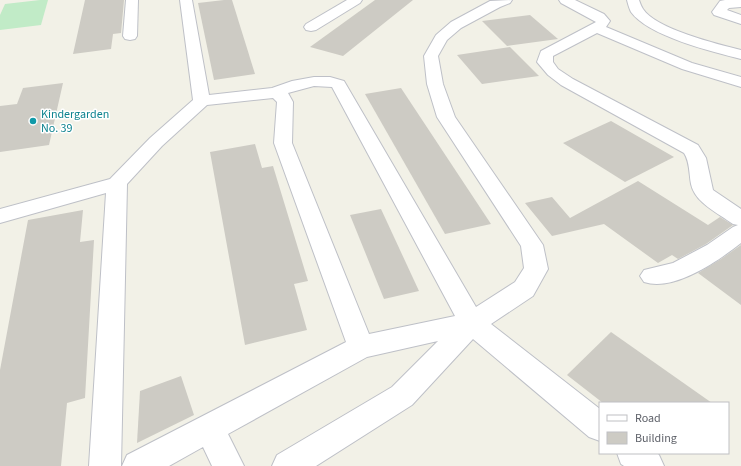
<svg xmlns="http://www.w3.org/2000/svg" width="741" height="466" font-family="'Source Sans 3',sans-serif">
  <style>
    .green { fill: #c1ebc7 }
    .building { fill: #cdcbc4 }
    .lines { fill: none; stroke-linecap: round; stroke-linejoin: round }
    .minor-casing { stroke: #bec0c7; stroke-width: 2 }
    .minor { fill: #fff; fill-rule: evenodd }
    .culture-dot { fill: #0f9aa8; stroke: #fff; stroke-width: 1.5 }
    .labels { text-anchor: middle; stroke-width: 3; stroke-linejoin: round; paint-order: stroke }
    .far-culture-label { font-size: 12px; fill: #0d838f; stroke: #fff; text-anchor: start }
  </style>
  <rect width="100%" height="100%" fill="#f2f1e7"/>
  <path class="green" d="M40,0H48L41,25L0,30V15L5,4Z"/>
  <g class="building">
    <path d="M85,0H124L121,33L113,34L111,49L73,54Z"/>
    <path d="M224,0H232L255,74L214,80L198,3Z"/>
    <path d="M375,0H413L343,56L310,47Z"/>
    <path d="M530,15L558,39L507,46L482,21Z"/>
    <path d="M510,47L539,76L482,84L457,55Z"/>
    <path d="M63,83L49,145L0,152V106L17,104L23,88Z"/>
    <path d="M401,88L491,224L445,234L365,94Z"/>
    <path d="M611,121L674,157L625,182L563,143Z"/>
    <path d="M255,144L262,168L273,166L308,281L294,284L307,330L245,345L210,152Z"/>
    <path d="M638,181L708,225L720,217L733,225L706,244L678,259L672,255L658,263L604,224L552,236L525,203L552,197L570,218Z"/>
    <path d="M381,209L419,291L384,299L350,215Z"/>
    <path d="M83,210L80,242L94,240L85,398L67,403L61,466H0V370L28,220Z"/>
    <path d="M741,245V305L698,273L721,259Z"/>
    <path d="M611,332L712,403H603L567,375Z"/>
    <path d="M181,376L194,415L137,443L140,391Z"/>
  </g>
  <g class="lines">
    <g class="minor-casing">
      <g id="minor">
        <path d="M126,0H138L137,36L135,39L130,40L125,39L123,36Z"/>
        <path d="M180,0H192L209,95L272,88L292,81L314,77H330L344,81L476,307L515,282L524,268L521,246L437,117L427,84L424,56L436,35L451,22L490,1L512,0L510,3L500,7L461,28L447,40L438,56L443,84L455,117L543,245L548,269L533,296L491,324L600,409V441L589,437L473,339L412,405L316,466H272L277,455L392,387L438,341L367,357L228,434L244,466H212L203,447L169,466H122L127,455L346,342L274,143L277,102L273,98L207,105L162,146L127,184L121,466H89L106,193L0,223V209L110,179L150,138L193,100ZM314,86L332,87L455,316L369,334L292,143L293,102L288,93Z"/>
        <path d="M347,0H362L360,3L316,30L311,31L306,30L304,27L306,24Z"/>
        <path d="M559,0H575L604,14L610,21L606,27L692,63L741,77V87L682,69L597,33L553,56V62L558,69L573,79L698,145L706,158L713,190L741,209V243C718,261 674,292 644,282L640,276L644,270L673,263L707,245L733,227L738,225L733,224C718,213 695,203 691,184C689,174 690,162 684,153L561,85L548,75L537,62L541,51L596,22L561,3Z"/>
        <path d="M627,0H639C640,3 641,6 643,9C656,29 717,44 741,50V59C713,52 648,36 631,12C629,8 628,4 627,0Z"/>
        <path d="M725,0H741V7L729,8L727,10L741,15V24L714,15L712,12L720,1Z"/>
        <path d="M617,453H657L659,455L664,466H624L621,464Z"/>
      </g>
    </g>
    <use href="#minor" class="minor"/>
  </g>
  <circle class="culture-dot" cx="33" cy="121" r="4"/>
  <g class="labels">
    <g class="far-culture-label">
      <text x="41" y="118">Kindergarden<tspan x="41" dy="14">No. 39</tspan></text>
    </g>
  </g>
  <rect x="599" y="402" width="130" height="52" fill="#ffffff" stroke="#bfc0c3"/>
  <rect x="607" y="415" width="20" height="6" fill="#ffffff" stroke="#bfc0c3"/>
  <text x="635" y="422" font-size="12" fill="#5e6169">Road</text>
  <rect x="607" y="432" width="20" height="12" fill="#cdcbc4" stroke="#bfc0c3"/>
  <text x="635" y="442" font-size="12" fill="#5e6169">Building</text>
</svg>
